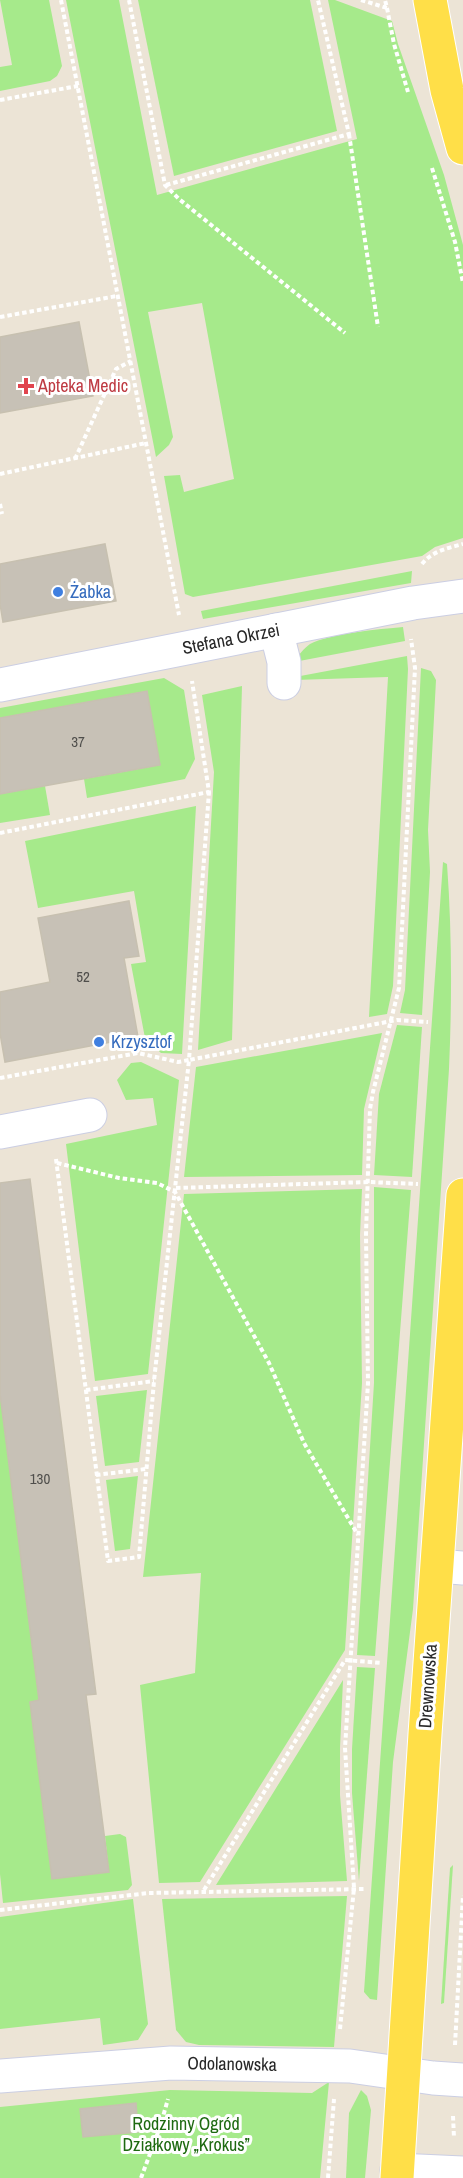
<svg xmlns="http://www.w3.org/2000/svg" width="463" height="2178" font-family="'Archivo Narrow',sans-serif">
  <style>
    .green { fill: #a6ea8b }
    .building { fill: #c7c1b6; stroke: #c7c0b0; stroke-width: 1.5 }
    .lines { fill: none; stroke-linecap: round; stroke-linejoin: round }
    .minor-casing { stroke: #cbcee3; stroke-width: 35 }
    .major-casing { stroke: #fff; stroke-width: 35 }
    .path { stroke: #fff; stroke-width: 4; stroke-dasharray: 4.5 3; stroke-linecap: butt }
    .minor { stroke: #fff; stroke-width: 33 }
    .major { stroke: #ffdf48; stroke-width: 33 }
    .health-dot { fill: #e0444e; stroke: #fff; stroke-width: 2 }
    .shop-dot { fill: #3f7fe0; stroke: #fff; stroke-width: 2 }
    .labels { text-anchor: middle; stroke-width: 6; stroke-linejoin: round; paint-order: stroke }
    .number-label { font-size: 15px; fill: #4f4e4b }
    .health-label { font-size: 18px; fill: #be3a42; stroke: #fff; text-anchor: start }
    .shop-label { font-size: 18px; fill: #366cbe; stroke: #fff; text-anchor: start }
    .street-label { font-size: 18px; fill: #272727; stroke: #fff }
    .park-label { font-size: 18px; fill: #1e6a11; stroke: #fff }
  </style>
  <rect width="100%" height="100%" fill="#ece4d6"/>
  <g class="green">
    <path d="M0,0H49L62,66L57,76L50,81L0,91V67L12,65Z"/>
    <path d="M66,0H119L157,195L357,139L328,0H335L392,21L398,44L444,175L463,245V538L435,547L422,556L193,597L185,594L164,476L180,475L184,492L234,479L202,303L148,312L173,437L169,445L156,457Z"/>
    <path d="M138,0H310L337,131L174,176Z"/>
    <path d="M412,571L411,583L203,619L201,611Z"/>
    <path d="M403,627L405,641L294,662C299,655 303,649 310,644C328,634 380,629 403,627Z"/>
    <path d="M407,656L408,669L393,986L387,1014L369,1017L388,677L295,680V677Z"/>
    <path d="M421,668L431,671L436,680L428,830L430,872L422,1015L400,1013L405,990Z"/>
    <path d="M164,678L184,690L195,759L185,779L87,798L84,779L160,765L147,691L0,718V708Z"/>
    <path d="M242,686L232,1040L198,1050L214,772L202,695Z"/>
    <path d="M45,786L50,815L0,823V794Z"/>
    <path d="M196,806L182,1054L161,1053L145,1038L131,964L146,962L134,891L38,908L25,841Z"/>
    <path d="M443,862L447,864C452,932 452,1001 449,1069L413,1609L393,1762L377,2000L370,1999L364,1992Z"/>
    <path d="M397,1025L422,1027L412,1177L374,1175L379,1094Z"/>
    <path d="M382,1033L364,1109L362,1175L184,1177L196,1067Z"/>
    <path d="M141,1062L179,1080L148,1374L95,1381L66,1144L157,1125L153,1098L126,1100L117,1080L131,1063Z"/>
    <path d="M374,1187L411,1190L375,1656L357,1655L374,1383Z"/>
    <path d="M362,1189L360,1235L362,1383L345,1650L200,1882L159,1883L140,1685L195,1673L201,1573L143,1577L184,1194Z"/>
    <path d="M147,1390L139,1462L105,1466L96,1396Z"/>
    <path d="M0,1394L39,1700L30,1702L52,1879L109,1872L105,1836L120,1834L126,1837L132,1885L128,1890L3,1903L0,1874Z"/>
    <path d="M138,1476L130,1549L115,1551L106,1480Z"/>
    <path d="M357,1667L375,1668L359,1881L352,1793V1749Z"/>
    <path d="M343,1680L340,1748V1795L347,1881L216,1885Z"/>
    <path d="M453,1865L444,2003L441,2004L450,1868Z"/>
    <path d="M347,1896L334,2047L199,2045L186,2042L176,2030L162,1899Z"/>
    <path d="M133,1899L148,2024L138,2040L103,2045L100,2018L0,2029V1917Z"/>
    <path d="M329,2082L320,2178H0V2107L170,2090L312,2093Z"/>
    <path d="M361,2090L367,2096L371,2110L365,2178H346L349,2113Z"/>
  </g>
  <g class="building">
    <path d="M79,322L93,396L0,413V337Z"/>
    <path d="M105,544L116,601L3,622L0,604V564Z"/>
    <path d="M147,691L160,765L0,794V718Z"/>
    <path d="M129,901L139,956L124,958L138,1037L5,1062L0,1033V992L50,982L38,918Z"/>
    <path d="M30,1179L96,1694L86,1695L109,1872L52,1879L30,1702L39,1700L0,1394V1183Z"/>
    <path d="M136,2103L138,2132L83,2137L80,2109Z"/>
  </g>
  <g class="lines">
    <g class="minor-casing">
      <g id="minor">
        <path d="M276,630L284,662V683"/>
        <path d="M0,685L413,603L463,596"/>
        <path d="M0,1132L90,1115"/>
        <path d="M438,1566L463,1568"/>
        <path d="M0,2076L171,2063L350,2066L433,2078L463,2080"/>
        <path d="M397,2170L463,2173"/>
      </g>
    </g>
    <g class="major-casing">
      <g id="major">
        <path d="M430,0L447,90L463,148"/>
        <path d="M397,2178L425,1734L463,1195"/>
      </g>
    </g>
    <g class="path">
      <path d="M61,0L179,615"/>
      <path d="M129,0L165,185L179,199L345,333"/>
      <path d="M361,0L387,8L385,0"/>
      <path d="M387,8L394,44L408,92"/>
      <path d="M0,100L78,86"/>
      <path d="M349,134L378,327"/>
      <path d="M432,168L455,242L463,283"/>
      <path d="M166,185L349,134L318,0"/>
      <path d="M0,317L117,296"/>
      <path d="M75,459L116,369L131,361"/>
      <path d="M0,474L146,443"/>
      <path d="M0,504L2,514"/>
      <path d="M422,564C432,551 448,548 463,544"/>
      <path d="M0,833L209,792L192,681"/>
      <path d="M0,1078L138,1053L178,1062L189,1060L209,792"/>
      <path d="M56,1159L108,1561L139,1557L154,1381L189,1060L397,1020L428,1022"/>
      <path d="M57,1163L119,1178L157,1183L175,1192L269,1363L304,1443L358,1535"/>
      <path d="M176,1188L368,1182L418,1184"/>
      <path d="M86,1390L154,1381"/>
      <path d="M96,1475L146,1469"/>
      <path d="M204,1890L345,1660L382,1663"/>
      <path d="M0,1910L149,1893L365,1889"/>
      <path d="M340,2029L354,1888L345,1748L368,1383L366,1234L370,1109L373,1092L399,988L415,668L411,639"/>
      <path d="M455,2045L463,1895"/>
      <path d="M453,2116L454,2138"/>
      <path d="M141,2178L160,2127L168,2099"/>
      <path d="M328,2178L334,2099"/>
    </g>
    <use href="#minor" class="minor"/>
    <use href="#major" class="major"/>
  </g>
  <path class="health-dot" d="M23 377h6v6h6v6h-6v6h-6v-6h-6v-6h6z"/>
  <g class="shop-dot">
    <circle cx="58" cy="592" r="6"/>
    <circle cx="99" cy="1042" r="6"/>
  </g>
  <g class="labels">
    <g class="number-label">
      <text x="78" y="747">37</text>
      <text x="83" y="982">52</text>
      <text x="40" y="1484">130</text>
    </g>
    <g class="health-label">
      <text x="38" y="392">Apteka Medic</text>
    </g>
    <g class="shop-label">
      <text x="70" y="598">Żabka</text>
      <text x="111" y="1048">Krzysztof</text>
    </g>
    <g class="street-label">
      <text transform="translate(231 639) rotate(-11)" y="6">Stefana Okrzei</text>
      <text transform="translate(428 1686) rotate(-86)" y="6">Drewnowska</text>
      <text transform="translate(232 2064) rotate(1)" y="6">Odolanowska</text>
    </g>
    <g class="park-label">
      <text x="186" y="2130">Rodzinny Ogród<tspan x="186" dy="21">Działkowy „Krokus”</tspan></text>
    </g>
  </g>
</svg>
